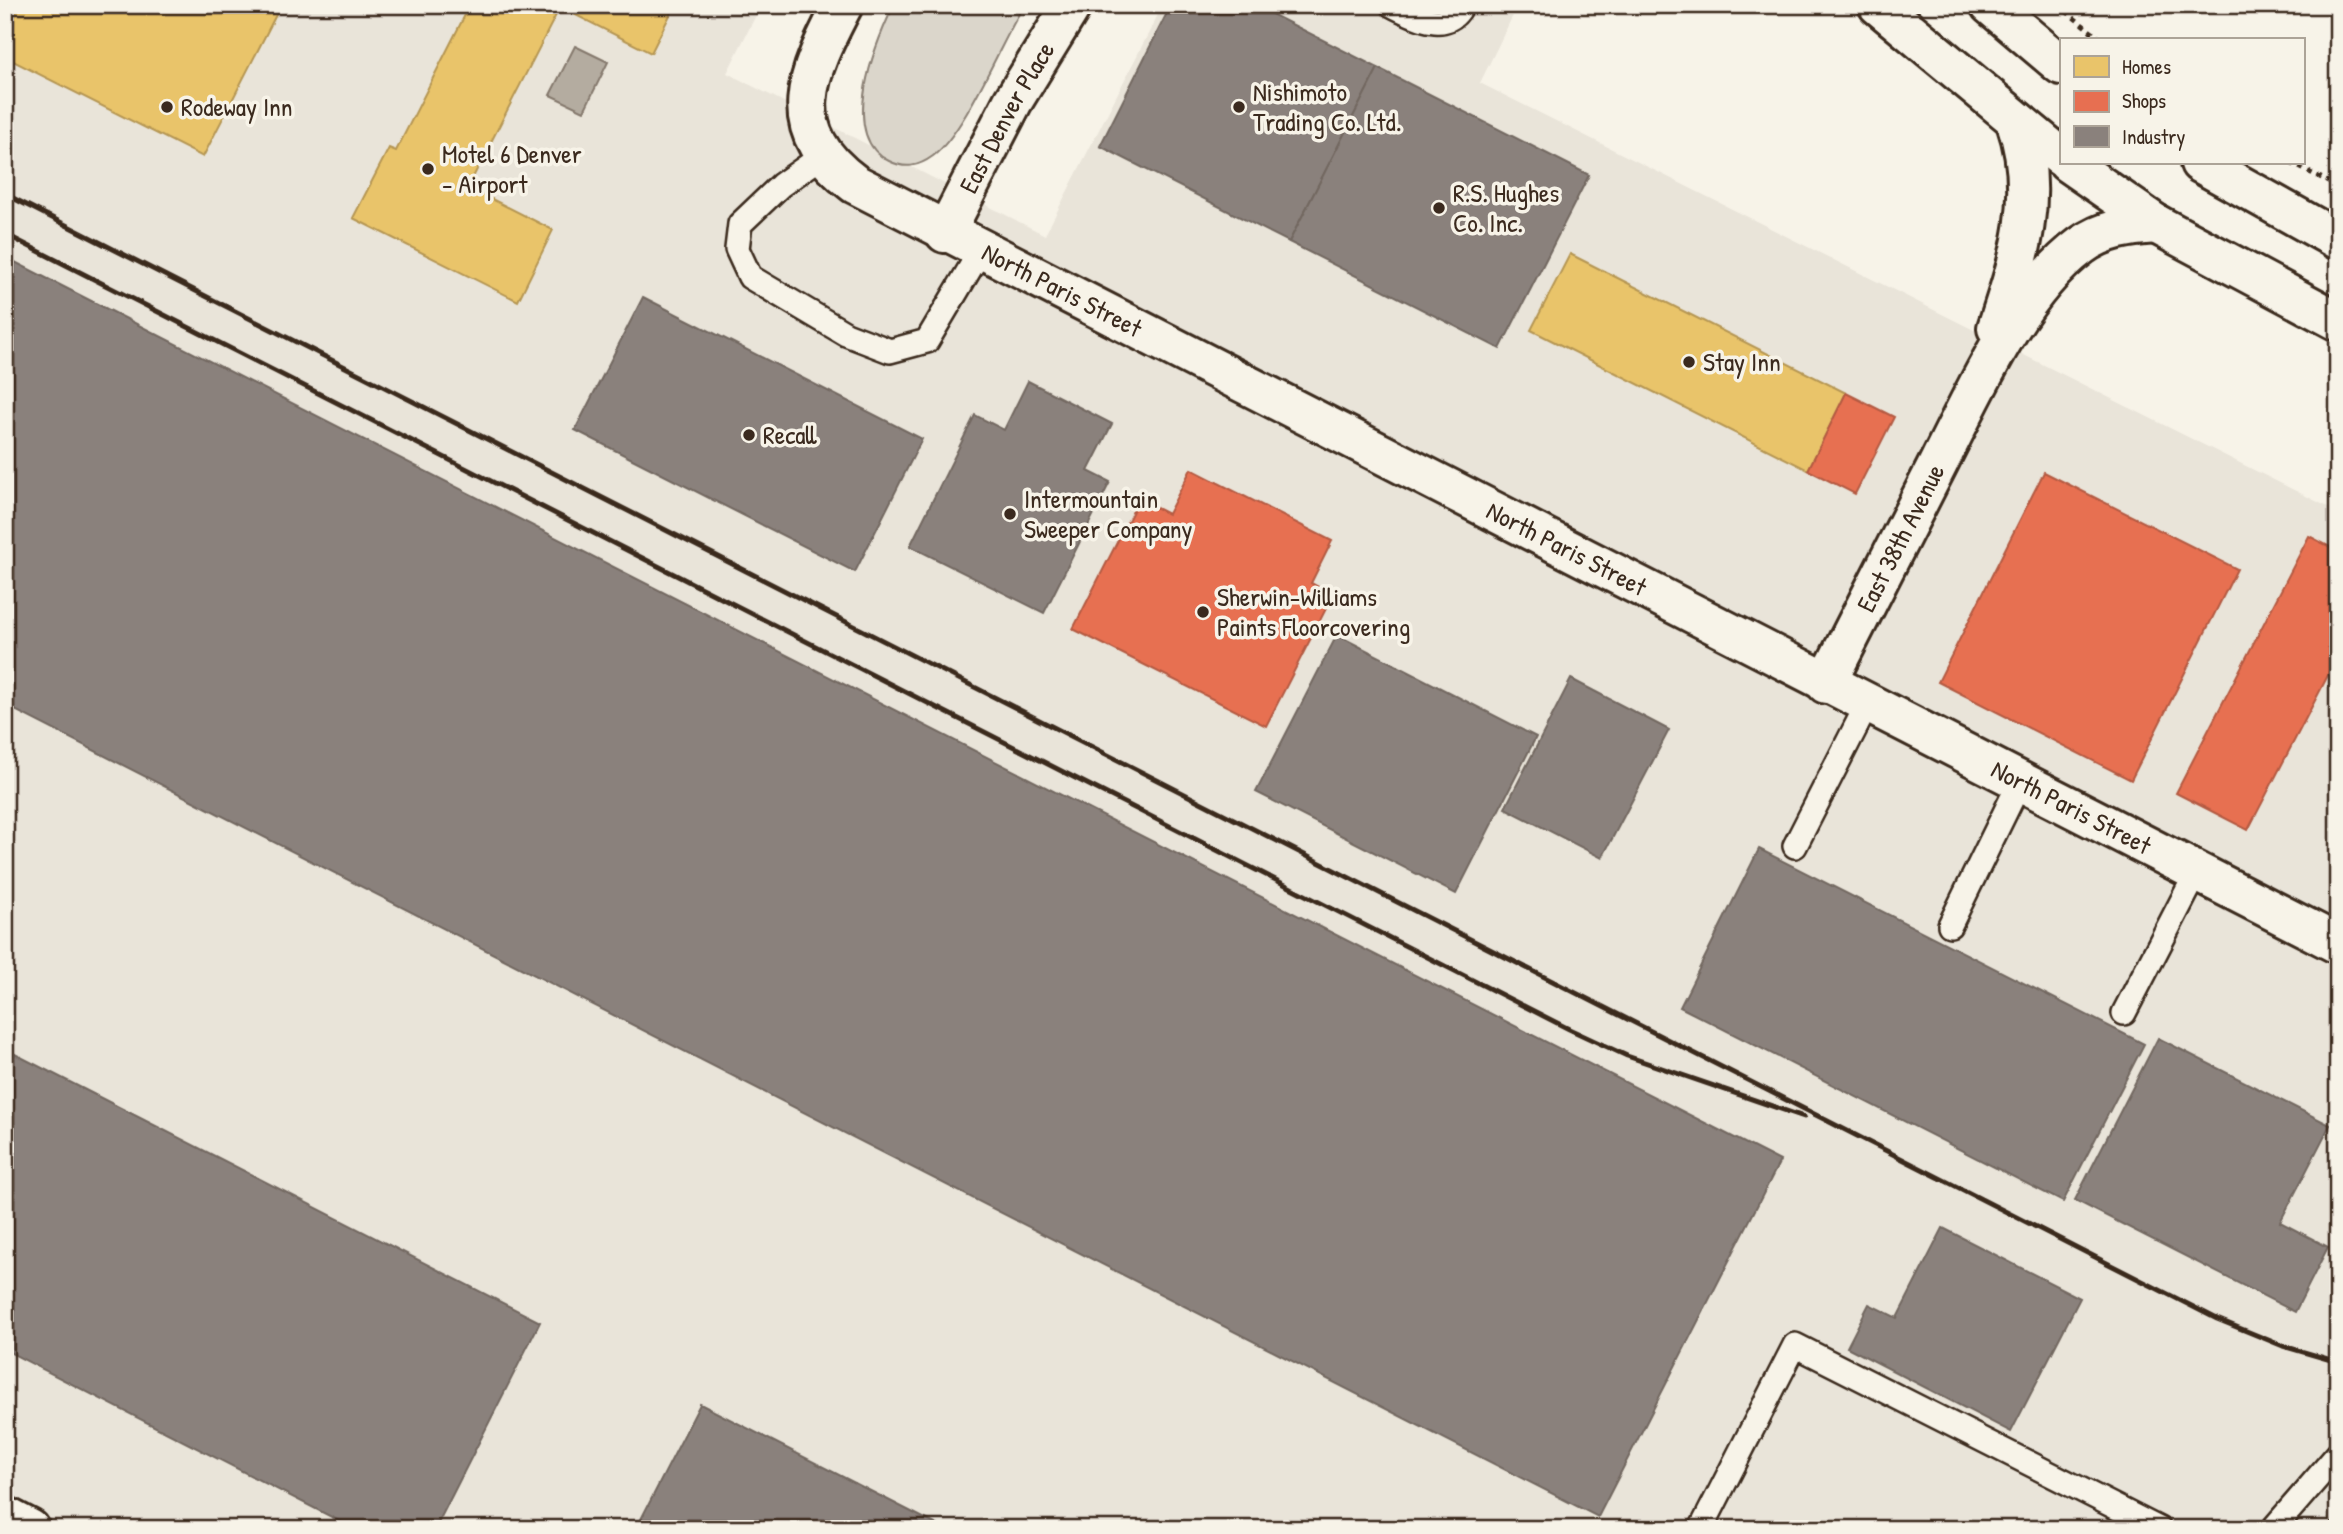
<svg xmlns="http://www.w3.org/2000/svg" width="2343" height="1534" font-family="'Patrick Hand',sans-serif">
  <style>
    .built { fill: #e9e4d9 }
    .green { fill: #dbd6cb; stroke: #8b8074; stroke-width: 2 }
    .water { fill: #b4aca0; stroke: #84786c; stroke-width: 2 }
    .homes { fill: #e9c46a; stroke: #b59653; stroke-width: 2 }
    .shops { fill: #e76f51; stroke: #b35a42; stroke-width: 2 }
    .industry { fill: #8a817c; stroke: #726760; stroke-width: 2 }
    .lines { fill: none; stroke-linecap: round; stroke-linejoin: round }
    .service-casing { stroke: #3b2a1e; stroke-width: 28 }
    .minor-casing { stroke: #3b2a1e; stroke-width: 44 }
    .tertiary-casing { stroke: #3b2a1e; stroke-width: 44 }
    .secondary-casing { stroke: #3b2a1e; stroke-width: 44 }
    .path { stroke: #3b2a1e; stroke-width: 4.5; stroke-dasharray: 5 5; stroke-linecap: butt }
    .service { stroke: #f7f3e8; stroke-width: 23 }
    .minor { stroke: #f7f3e8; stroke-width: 38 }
    .tertiary { stroke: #f7f3e8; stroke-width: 38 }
    .secondary { stroke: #f7f3e8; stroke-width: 38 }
    .rail { stroke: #3b2a1e; stroke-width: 5 }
    .poi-dot { fill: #3b2a1e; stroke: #f7f3e8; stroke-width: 2.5 }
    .labels { text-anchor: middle; stroke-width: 7; stroke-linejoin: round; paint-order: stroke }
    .poi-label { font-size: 26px; fill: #3b2a1e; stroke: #f7f3e8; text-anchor: start }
    .street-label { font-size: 26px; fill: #3b2a1e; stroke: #f7f3e8 }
  </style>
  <rect width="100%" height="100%" fill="#f7f3e8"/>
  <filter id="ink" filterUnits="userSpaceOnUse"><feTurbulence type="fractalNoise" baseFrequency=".0143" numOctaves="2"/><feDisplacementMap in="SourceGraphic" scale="14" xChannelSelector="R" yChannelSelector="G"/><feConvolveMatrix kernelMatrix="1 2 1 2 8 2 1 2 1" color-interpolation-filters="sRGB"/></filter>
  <g filter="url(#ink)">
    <path class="built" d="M5,5H761L727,73L1045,235L1163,5H1518L1480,83L2338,512V1529H5Z"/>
    <path class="green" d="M894,5H1024C1000,44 966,131 933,156C918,167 905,169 889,161C837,136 876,42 894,5Z"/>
    <path class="water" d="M575,46L608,62L584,111L550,95Z"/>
    <g class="homes">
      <path d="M5,5H281L203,157L5,57Z"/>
      <path d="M470,5H675L651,53L560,7L468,187L553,230L518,301L353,218L389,148L396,151Z"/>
      <path d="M1570,254L1846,393L1808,470L1531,330Z"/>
    </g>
    <g class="shops">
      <path d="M1846,393L1894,417L1855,494L1808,470Z"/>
      <path d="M1191,469L1332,541L1311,583L1333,595L1266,726L1073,629L1139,499L1168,514Z"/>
      <path d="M2044,472L2237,569L2131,780L1938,682Z"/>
      <path d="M2309,536L2338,551V656L2248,830L2176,793Z"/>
    </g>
    <g class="industry">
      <path d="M1171,5H1254L1378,68L1289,242L1100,146Z"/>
      <path d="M1378,68L1589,175L1500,349L1289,242Z"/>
      <path d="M5,257L1780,1161L1598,1517L5,705Z"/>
      <path d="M643,297L922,439L855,572L575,430Z"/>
      <path d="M1028,381L1112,424L1088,471L1110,482L1044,613L910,546L975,415L1004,430Z"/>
      <path d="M1337,635L1536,737L1456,894L1256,792Z"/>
      <path d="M1571,679L1669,730L1602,858L1505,808Z"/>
      <path d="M1759,849L2144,1044L2063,1202L1680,1007Z"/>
      <path d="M2158,1038L2330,1125L2280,1222L2328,1247L2295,1312L2075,1200Z"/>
      <path d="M5,1049L540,1322L435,1529H355L5,1350Z"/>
      <path d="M1943,1228L2080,1298L2011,1432L1847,1347L1869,1304L1897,1318Z"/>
      <path d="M700,1404L945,1529H636Z"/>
    </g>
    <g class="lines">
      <g class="service-casing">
        <g id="service">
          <path d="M1392,5C1414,16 1447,35 1462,5"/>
          <path d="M822,156L781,185L740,224L737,249L750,277L846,334L890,351L927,341L981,250"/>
          <path d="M1795,846L1867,705"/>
          <path d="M1950,925L2020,782"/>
          <path d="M2124,1013L2197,872"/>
          <path d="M1701,1529L1795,1345L2159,1529"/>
          <path d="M2273,1529L2338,1454"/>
        </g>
      </g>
      <g class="minor-casing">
        <path id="minor" d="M5,1516L30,1529"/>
      </g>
      <g class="tertiary-casing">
        <g id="tertiary">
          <path id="s1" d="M843,5C807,74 780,129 855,184L2338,944"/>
          <path id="s2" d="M945,233L1013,101L1072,5"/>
          <path d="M1997,328C2020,258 2041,194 2016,122"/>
          <path id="s3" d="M1826,684C1864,610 1902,536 1939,462C1975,392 2017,294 2081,246C2104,229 2129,226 2156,224"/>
        </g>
      </g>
      <g class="secondary-casing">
        <g id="secondary">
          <path d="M1878,5L2061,157"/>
          <path d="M1990,5L2061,65"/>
          <path d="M2068,163L2156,224L2338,321"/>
          <path d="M2200,163L2338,240"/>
        </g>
      </g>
      <g class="path">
        <path d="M2058,5L2102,40"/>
        <path d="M2290,163L2338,186"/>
      </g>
      <use href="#service" class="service"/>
      <use href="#minor" class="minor"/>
      <use href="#tertiary" class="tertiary"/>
      <use href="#secondary" class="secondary"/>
      <g class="rail">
        <path d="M5,194L2217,1319L2283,1346L2338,1362"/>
        <path d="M5,234L1569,1029L1627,1056L1804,1117"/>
        <path d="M2324,1529L2338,1520"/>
      </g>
    </g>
  </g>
  <g class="poi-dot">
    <circle cx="167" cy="107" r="7"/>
    <circle cx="1239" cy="107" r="7"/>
    <circle cx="428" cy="169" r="7"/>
    <circle cx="1439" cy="208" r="7"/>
    <circle cx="1689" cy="362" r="7"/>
    <circle cx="749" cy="435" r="7"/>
    <circle cx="1010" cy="514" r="7"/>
    <circle cx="1203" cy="612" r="7"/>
  </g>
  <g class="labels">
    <g class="poi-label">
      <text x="1253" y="101">Nishimoto<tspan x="1253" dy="30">Trading Co. Ltd.</tspan></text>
      <text x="181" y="116">Rodeway Inn</text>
      <text x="442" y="163">Motel 6 Denver<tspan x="442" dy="30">- Airport</tspan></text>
      <text x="1453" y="202">R.S. Hughes<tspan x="1453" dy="30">Co. Inc.</tspan></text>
      <text x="1703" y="371">Stay Inn</text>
      <text x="763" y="444">Recall</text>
      <text x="1024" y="508">Intermountain<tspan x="1024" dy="30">Sweeper Company</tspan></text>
      <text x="1217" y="606">Sherwin-Williams<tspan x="1217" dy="30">Paints Floorcovering</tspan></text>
    </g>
    <g class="street-label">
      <text dy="9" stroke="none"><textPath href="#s2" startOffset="131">East Denver Place</textPath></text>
      <text dy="9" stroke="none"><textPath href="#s1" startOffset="436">North Paris Street</textPath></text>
      <text dy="9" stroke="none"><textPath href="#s3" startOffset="164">East 38th Avenue</textPath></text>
      <text dy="9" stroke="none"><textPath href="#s1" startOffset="1003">North Paris Street</textPath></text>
      <text dy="9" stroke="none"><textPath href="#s1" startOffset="1570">North Paris Street</textPath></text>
    </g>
  </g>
  <rect width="2343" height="1534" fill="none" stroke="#f7f3e8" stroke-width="28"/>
  <rect x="14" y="14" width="2315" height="1506" fill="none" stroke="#3b2a1e" stroke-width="2.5" filter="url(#ink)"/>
  <rect x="2060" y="38" width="245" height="126" fill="#f7f3e8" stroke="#aca397" stroke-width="2"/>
  <rect x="2074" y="56" width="35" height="21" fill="#e9c46a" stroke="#aca397" stroke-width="2"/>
  <text x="2122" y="74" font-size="21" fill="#3b2a1e">Homes</text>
  <rect x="2074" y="91" width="35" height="21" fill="#e76f51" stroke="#aca397" stroke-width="2"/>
  <text x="2122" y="108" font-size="21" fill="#3b2a1e">Shops</text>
  <rect x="2074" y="126" width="35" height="21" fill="#8a817c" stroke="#aca397" stroke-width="2"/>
  <text x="2122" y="144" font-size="21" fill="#3b2a1e">Industry</text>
</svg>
